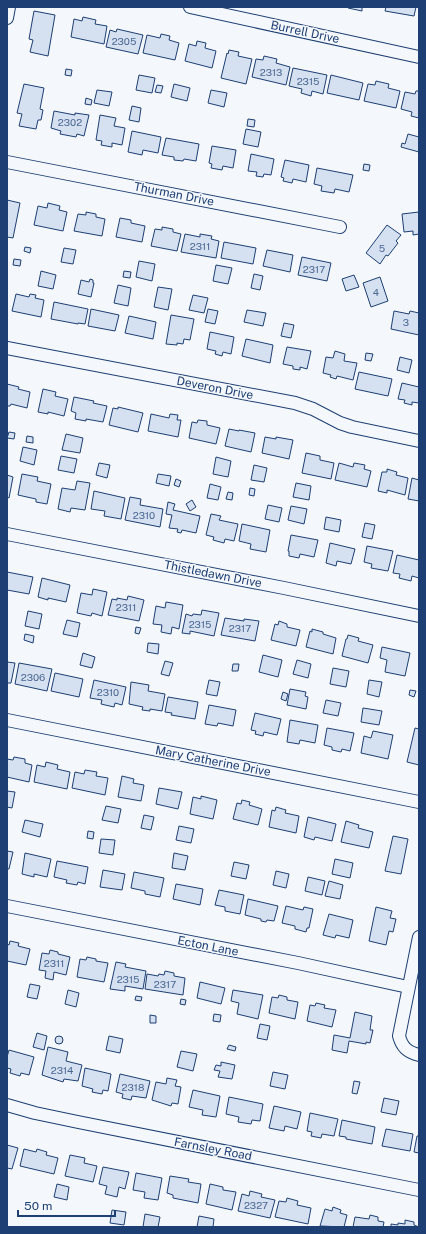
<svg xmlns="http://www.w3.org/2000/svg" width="426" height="1234" font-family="'Public Sans',sans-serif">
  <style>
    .building { fill: #d5e0f0; stroke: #1d3f73 }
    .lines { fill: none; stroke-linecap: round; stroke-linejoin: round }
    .minor-casing { stroke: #1d3f73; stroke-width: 14 }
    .minor { stroke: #f4f7fb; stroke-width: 12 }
    .labels { text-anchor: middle; stroke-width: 3; stroke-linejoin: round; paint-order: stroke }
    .number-label { font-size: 10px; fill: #4b6792 }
    .street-label { font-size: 12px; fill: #1d3f73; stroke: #f4f7fb }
  </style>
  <rect width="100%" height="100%" fill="#f4f7fb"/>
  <g class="building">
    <path d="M348,7H362V11L348,8Z"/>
    <path d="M386,7H416L414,16L385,11Z"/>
    <path d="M34,11L55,15L48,56L30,52L33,40L29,39Z"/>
    <path d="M83,17L96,20L95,24L107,26L104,44L71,37L74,19L82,21Z"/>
    <path d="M117,29L143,35L138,54L106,47L110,30L116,32Z"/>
    <path d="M161,34L170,36L169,40L179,43L175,60L143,53L147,35L160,38Z"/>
    <path d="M197,41L206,43L205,48L216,51L212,68L185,61L189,44L196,46Z"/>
    <path d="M229,50L239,52L238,56L252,59L246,84L221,78L227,53L228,54Z"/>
    <path d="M264,56L277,59L276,63L290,67L286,85L252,77L256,59L263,60Z"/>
    <path d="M293,68L327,75L323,94L312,91L311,96L301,93L302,89L289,86Z"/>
    <path d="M66,69L72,70L71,76L65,75Z"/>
    <path d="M139,75L155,78L152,93L136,90Z"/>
    <path d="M331,75L363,83L359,100L327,93Z"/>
    <path d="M376,81L389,84L388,88L400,91L396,108L364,101L368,84L375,85Z"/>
    <path d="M24,84L44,88L40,109L43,110L41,120H38L36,129L19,126L22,114L17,113Z"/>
    <path d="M174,84L190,88L187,101L171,97Z"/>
    <path d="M157,85L163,86L161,93L155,92Z"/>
    <path d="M97,90L112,92L109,106L94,103Z"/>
    <path d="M211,90L227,93L224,107L208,103Z"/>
    <path d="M416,91H419V118L411,116L412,112L401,109L405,92L415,94Z"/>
    <path d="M86,98L92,100L91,105L85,104Z"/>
    <path d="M132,106L141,108L139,122L129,120Z"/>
    <path d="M54,111L75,115V113L89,115L84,136L77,134L76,137L60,134L61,131L51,128Z"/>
    <path d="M100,115L116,118L114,126L125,128L122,145L112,143V147L101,145L102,141L96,140Z"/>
    <path d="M248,119L255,120L254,127L247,126Z"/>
    <path d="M246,129L261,132L258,147L243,144Z"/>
    <path d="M132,131L161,137L158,153L143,150L142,155L128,152Z"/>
    <path d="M408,134L419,137V152L401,147L402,143L405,144Z"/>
    <path d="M166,138L199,144L196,161L184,159L183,161L174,160V157L162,155Z"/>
    <path d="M212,146L236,150L233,168L223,166L222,170L211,168L212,164L209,163Z"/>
    <path d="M251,154L274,159L271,175L264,174L263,177L256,176L257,172L248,171Z"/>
    <path d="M285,160L309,165L306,182L293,179L292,183L283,181L284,178L281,177Z"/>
    <path d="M364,164L370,165L369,171L363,170Z"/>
    <path d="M317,168L353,175L349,192L335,189L334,193L321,191L322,186L314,184Z"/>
    <path d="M7,200L20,203L13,238L7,237Z"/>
    <path d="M48,203L60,206L59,210L67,212L63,231L34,225L38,206L47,208Z"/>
    <path d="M86,212L96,214V217L105,219L102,236L74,231L78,214L86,215Z"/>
    <path d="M419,212V234L413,235V231L404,232L402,214Z"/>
    <path d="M120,218L131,220V223L145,226L142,242L116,237Z"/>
    <path d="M387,225L401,235L396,241L398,243L388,256L386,255L380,264L366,253Z"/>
    <path d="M162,227L173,229V232L181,234L177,251L151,246L155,229L162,230Z"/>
    <path d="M185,234L200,237V234L212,236L211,239L219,241L216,258L181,252Z"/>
    <path d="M224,242L256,248L253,264L221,258Z"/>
    <path d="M25,247L31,248L30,253L24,251Z"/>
    <path d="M64,248L76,250L73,264L61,262Z"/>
    <path d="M267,250L293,255L290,272L263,266Z"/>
    <path d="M302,257L331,263L327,281L298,275Z"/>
    <path d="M14,259L21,260L20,266L13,265Z"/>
    <path d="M139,261L155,264L152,281L136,277Z"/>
    <path d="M216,265L232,268L228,284L213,281Z"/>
    <path d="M41,271L56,275L53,289L38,286Z"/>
    <path d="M124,271L131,272L130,278L123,277Z"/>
    <path d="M254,274L263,276L260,290L251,288Z"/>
    <path d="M354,275L359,287L346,291L342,279Z"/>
    <path d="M380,277L388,301L371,307L363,283Z"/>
    <path d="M90,279L93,280V283H94L91,297L78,294L81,280L89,282Z"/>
    <path d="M118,285L131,288L128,306L114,303Z"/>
    <path d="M158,287L172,289L168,310L154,307Z"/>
    <path d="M16,294L29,297L30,294L36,295L35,298L44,300L41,317L12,311Z"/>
    <path d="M193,295L208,298L204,313L189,310Z"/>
    <path d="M54,302L88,309L85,324L78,323V324L51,319Z"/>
    <path d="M91,309L119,315L115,331L88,326Z"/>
    <path d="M208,309L218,311L215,324L205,322Z"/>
    <path d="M247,310L266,313L263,326L244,322Z"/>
    <path d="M394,311L409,314L410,311L419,313V335L391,329Z"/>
    <path d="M171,315L194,319L190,340L184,339L183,344L177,343V345L166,344Z"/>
    <path d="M129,316L156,322L153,339L125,333Z"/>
    <path d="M284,323L294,325L291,338L281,336Z"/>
    <path d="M210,332L234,337L231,354L223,352L222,356L215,354L216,351L207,349Z"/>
    <path d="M246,339L273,345L270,363L242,356Z"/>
    <path d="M287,347L311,351L307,369L300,367V370L293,369V366L283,364Z"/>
    <path d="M335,351L345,354L344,361L357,363L353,380L337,376L336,379L330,377L331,375L323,373L326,357L333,358Z"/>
    <path d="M366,353L373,354L371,361L365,360Z"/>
    <path d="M400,357L412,360L409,373L397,370Z"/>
    <path d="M359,372L392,379L388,396L355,389Z"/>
    <path d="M402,383L419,387V403L412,402V405L404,403L405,400L398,399Z"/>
    <path d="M7,384L19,387L18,389L30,392L27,408L11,404L10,406H7Z"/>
    <path d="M43,389L56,392L55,396L68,399L64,416L48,412V414L38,412Z"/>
    <path d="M74,397L94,401L93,403L107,406L103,422L86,419V421L75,419L76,413L71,411Z"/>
    <path d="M118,407L143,413L138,432L109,425L113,408L118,409Z"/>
    <path d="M151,414L169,418L170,414L178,415L177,420H181L178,437L148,431Z"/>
    <path d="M198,420L207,421V425L220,428L216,444L189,438L192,422L197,423Z"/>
    <path d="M229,429L239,431V430L255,433L251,452L225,446Z"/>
    <path d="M9,432L15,433L14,439L7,438Z"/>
    <path d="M66,434L83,438L80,453L62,450Z"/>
    <path d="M27,436L33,437V443L26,442Z"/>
    <path d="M265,437L276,439V437L293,440L289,459L262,453Z"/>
    <path d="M23,447L37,450L34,465L20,461Z"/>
    <path d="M306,453L320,456V460L334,463L331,479L302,473Z"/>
    <path d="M61,456L77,459L74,473L58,470Z"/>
    <path d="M216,457L231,461L228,477L213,474Z"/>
    <path d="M99,463L110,465L107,478L96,475Z"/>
    <path d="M339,463L353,467L354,463L365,465L364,469L371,471L367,487L335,480Z"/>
    <path d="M254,465L267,468L264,482L251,480Z"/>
    <path d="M387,469L397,472L396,475L408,478L405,495L387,490V493L378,491L382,472H387Z"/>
    <path d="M22,474L38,477L37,481L51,484L47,504L36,502V499L18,495Z"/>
    <path d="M158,474L171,476L169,486L156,483Z"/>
    <path d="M7,475L13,477L9,498L7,497Z"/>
    <path d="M412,478L419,480V501L408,499Z"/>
    <path d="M176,479L181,481L179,487L174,485Z"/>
    <path d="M77,481L90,483L85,510L71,508L70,512L58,509L62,488L75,490Z"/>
    <path d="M296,483L311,486L309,500L293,497Z"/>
    <path d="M210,484L221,487L218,500L207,498Z"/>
    <path d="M250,488L255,489L254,496L249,495Z"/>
    <path d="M94,491L125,498L121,519L104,516L105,511L91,509Z"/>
    <path d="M228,492L233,493L232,500L226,499Z"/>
    <path d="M130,497L141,499L140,505L163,509L160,527L125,520Z"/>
    <path d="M192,500L196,507L190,511L186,504Z"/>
    <path d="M168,502L175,504L173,510L200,516L196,533L182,530L181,533L177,532L178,529L169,528L172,515L166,514Z"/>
    <path d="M268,505L282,508L279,522L265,519Z"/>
    <path d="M291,506L307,509L304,524L288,520Z"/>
    <path d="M211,514L221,516L219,520L238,524L234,541L225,539L224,543L213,540L214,537L206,535Z"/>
    <path d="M326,517L341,520L339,532L324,529Z"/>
    <path d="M365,523L375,525L372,539L362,537Z"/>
    <path d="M242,524L270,530L266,552L250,549L251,544L239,541Z"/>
    <path d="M291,535L318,540L314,557L300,554L299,558L289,556V551H288Z"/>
    <path d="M330,543L355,549L351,564L337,561L336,566L326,563Z"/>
    <path d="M367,546L393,551L388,571L371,568L372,564L364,562Z"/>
    <path d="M397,555L419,560V578L412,576L411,581L399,578L400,574L393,573Z"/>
    <path d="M7,572L33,577L29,594L7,590Z"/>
    <path d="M42,578L70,585L66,602L48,598V600L38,597Z"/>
    <path d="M93,589L107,592L102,616L92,613L91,616L77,613L81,593L92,595Z"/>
    <path d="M128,596L144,600L139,621L108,615L112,599L117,600V598L127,600Z"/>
    <path d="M166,602L183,605L179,629L172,627L171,634L161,632L162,625L153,624L156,606L165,608Z"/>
    <path d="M202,610L219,613L214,636L190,631V634L182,633L186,614L192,616L193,614L201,615Z"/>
    <path d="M28,611L42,614L39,629L25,626Z"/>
    <path d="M225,618L244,621V619L259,621L255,641L221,635Z"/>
    <path d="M67,620L80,623L77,637L63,634Z"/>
    <path d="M279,621L287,624V627L300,630L296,646L271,640L275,624L278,625Z"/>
    <path d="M136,627L141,628L139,634L135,633Z"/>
    <path d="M312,629L323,632V634L336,638L333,654L306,647L310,631L312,632Z"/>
    <path d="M25,634L34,636L33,643L24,640Z"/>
    <path d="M348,635L359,638L358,641L373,645L368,663L342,656L346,639H347Z"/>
    <path d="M148,643L159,644L158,654L147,652Z"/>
    <path d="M382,647L410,653L405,676L385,672L387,660L380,658Z"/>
    <path d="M83,653L95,657L92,668L80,665Z"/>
    <path d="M263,655L282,660L278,677L259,672Z"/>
    <path d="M297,660L311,664L308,678L293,674Z"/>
    <path d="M165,661L173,663L169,676L161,674Z"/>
    <path d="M7,662L15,663L11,683H7Z"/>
    <path d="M19,663L52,669L47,691L15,684Z"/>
    <path d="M233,664H239L238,671H232Z"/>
    <path d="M333,668L349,671L346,687L330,684Z"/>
    <path d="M55,673L83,679L79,697L51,691Z"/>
    <path d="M94,680L126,687L122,705L115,703L114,707L101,704L102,700L90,698Z"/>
    <path d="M209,680L220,682L217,696L206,694Z"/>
    <path d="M369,680L382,682L379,697L367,694Z"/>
    <path d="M131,682L149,685L148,691L165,694L162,711L150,709V711L142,710L143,707L129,704Z"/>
    <path d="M290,689L306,692L305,696L308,697L306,709L287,705Z"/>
    <path d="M410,690L416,691L414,697L409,695Z"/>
    <path d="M283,692L288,694L286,701L281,699Z"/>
    <path d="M168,697L198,702L195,719L171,715L172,713L165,712Z"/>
    <path d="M326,700L341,703L338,716L323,713Z"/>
    <path d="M209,705L236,710L233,726L218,723L217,726L205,724Z"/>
    <path d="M363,708L382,711L379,725L361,722Z"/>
    <path d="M255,713L281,719L277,735L264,732L263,736L255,734L256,731L251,730Z"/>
    <path d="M290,720L318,725L315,743L300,740L299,744L287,742Z"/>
    <path d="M327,728L354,733L350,751L342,749L341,752L332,750V747L324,745Z"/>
    <path d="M415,728L419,729V765L407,762Z"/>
    <path d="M373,731L393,735L388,759L361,753L364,736L371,738Z"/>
    <path d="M14,757L25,759V763L32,765L29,782L7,777V759L13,760Z"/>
    <path d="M46,762L58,765L57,769L70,772L67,789L34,782L37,765L45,767Z"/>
    <path d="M85,770L97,772L96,776L108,778L105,795L72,788L75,772L84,774Z"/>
    <path d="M122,776L134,779L133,783L144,785L141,801L118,797Z"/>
    <path d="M159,788L182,792L178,809L156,804Z"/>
    <path d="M7,791L15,792L12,808L7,807Z"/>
    <path d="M201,796L217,800L213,819L190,814L193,797L201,799Z"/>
    <path d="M242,800L250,802L249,805L262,809L258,825L233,819L237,803L241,804Z"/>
    <path d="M106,806L121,809L118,823L102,820Z"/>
    <path d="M276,807L286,810L285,813L299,816L296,833L269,827L272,810L275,811Z"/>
    <path d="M144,815L154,817L151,830L141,828Z"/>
    <path d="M308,817L336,824L332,841L315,837L314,840L304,837Z"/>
    <path d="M25,820L43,824L40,837L22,832Z"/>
    <path d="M346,821L359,825L358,828L373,832L369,848L341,842Z"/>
    <path d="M179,826L194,829L191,843L176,840Z"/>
    <path d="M88,831L94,832L93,839L87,838Z"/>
    <path d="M393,836L408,839L401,874L385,871Z"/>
    <path d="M101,839L115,840L113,855L99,853Z"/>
    <path d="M7,851L13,852L9,869H7Z"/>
    <path d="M25,853L51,859L47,877L34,874V877L22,874Z"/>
    <path d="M174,853L188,856L185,870L172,868Z"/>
    <path d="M335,859L353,863L350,878L332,874Z"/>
    <path d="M57,861L88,867L85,884L78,882L77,885L66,883L67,880L54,877Z"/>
    <path d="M234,862L249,865L246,879L231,876Z"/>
    <path d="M103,870L125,874L122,890L100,887Z"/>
    <path d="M276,871L289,874L286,888L273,885Z"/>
    <path d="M134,872L164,878L160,897L145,894V891L131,888Z"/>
    <path d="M308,877L325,881L322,895L305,891Z"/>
    <path d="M329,881L343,885L340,899L325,896Z"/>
    <path d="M176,884L203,889L200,905L173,899Z"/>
    <path d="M219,890L244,895L240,914L225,911V907L215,905Z"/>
    <path d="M248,899L278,906L274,921L267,920L266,922L261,921V919L245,915Z"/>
    <path d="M286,906L303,910L304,907L313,909L309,928H307L306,932L295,929V926L282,923Z"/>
    <path d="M376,907L392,911L390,918L396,919L393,932L389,931L386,945L369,941Z"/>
    <path d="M329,914L353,920L349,938L336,935L335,938L323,935Z"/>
    <path d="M10,941L19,943L18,946L30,949L26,965L7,961V944L9,945Z"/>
    <path d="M50,950L58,952V954L70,957L66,975L54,972L53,980L45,978L46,971L39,970L42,953L49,954Z"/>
    <path d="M87,957L96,959V961L108,963L104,982L77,977L80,959L86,960Z"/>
    <path d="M116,962L126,964L125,967L146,971L143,989L125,986V991L110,989Z"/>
    <path d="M165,971L174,973V976L185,978L183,995L145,989L147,974L158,976L159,974L164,975Z"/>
    <path d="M200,982L225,988L221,1004L197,998Z"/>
    <path d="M30,984L40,986L37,999L27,997Z"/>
    <path d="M68,990L79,993L76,1007L65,1004Z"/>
    <path d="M233,990L263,995L258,1019L237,1014L239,1003L231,1001Z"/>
    <path d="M279,995L287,997V1000L298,1002L295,1019L269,1013L272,997L278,998Z"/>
    <path d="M136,996L142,997L141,1001L135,1000Z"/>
    <path d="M181,999L186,1000L185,1005L180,1004Z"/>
    <path d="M316,1003L325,1005L324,1008L336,1010L332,1027L307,1021L310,1005L315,1006Z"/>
    <path d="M355,1012L372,1016L370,1030H373L370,1043L366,1042V1044L349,1041L347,1053L332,1050L334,1035L350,1038Z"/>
    <path d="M214,1014L221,1015L220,1022L213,1021Z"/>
    <path d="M150,1015L156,1016V1023H150Z"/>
    <path d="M260,1024L270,1026L267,1040L257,1038Z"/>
    <path d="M37,1033L47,1036L44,1050L33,1047Z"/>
    <circle cx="59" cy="1040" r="4"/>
    <path d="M109,1036L123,1039L120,1053L106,1050Z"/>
    <path d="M229,1045L236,1047L235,1051L227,1049Z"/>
    <path d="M48,1047L68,1052L66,1061L82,1065L78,1081L64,1079L63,1082L42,1075Z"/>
    <path d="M9,1050L34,1057L29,1075L21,1073L20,1076L10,1073L11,1069L7,1068V1057Z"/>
    <path d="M181,1051L197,1054L193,1071L177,1067Z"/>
    <path d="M221,1062L235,1065L232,1079L218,1077L220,1071L214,1070L216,1065L221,1066Z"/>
    <path d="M85,1068L111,1074L108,1091L103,1090L102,1094L92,1092L93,1089L82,1086Z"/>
    <path d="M273,1072L288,1075L285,1089L270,1086Z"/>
    <path d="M120,1074L150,1081L146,1098L132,1096L131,1100L122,1098L123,1094L116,1092Z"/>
    <path d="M167,1078L177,1080L175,1086L181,1087L178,1104L172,1103L171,1106L152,1100L156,1082L166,1084Z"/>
    <path d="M354,1081L360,1082L357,1094L352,1093Z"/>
    <path d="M193,1090L220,1096L216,1117L202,1115L203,1110L189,1107Z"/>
    <path d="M229,1097L263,1104L260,1121L252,1120L251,1124L238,1122L239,1117L226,1114Z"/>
    <path d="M384,1098L399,1101L396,1115L381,1112Z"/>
    <path d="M274,1106L301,1112L297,1129L285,1126L284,1131L269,1128Z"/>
    <path d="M310,1113L338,1119L334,1136L322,1134L321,1138L311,1136L312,1132L307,1131Z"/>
    <path d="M342,1120L375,1127L372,1144L346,1139V1137L339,1136Z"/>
    <path d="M386,1129L413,1134L410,1151L382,1146Z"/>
    <path d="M417,1136H419V1153L414,1152Z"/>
    <path d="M7,1145L18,1148L12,1169L7,1168Z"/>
    <path d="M24,1149L36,1152L37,1149L47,1152L46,1155L58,1158L54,1174L20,1166Z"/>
    <path d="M70,1155L85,1158L84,1163L97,1166L93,1182L65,1176Z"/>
    <path d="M103,1167L129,1172L125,1189L119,1187L117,1197L105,1194L107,1186L99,1184Z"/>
    <path d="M136,1173L162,1178L158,1200L144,1198L145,1192L133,1190Z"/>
    <path d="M170,1176L189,1179L188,1182L201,1184L198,1203L173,1198V1195L167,1193Z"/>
    <path d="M57,1184L69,1187L67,1200L54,1197Z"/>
    <path d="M210,1184L223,1187V1190L236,1192L232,1210L206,1204Z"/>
    <path d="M250,1191L262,1194L261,1197L275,1200L270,1218L238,1211L242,1194L249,1196Z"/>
    <path d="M287,1198L298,1201L297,1205L311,1208L308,1224L275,1217L279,1201L286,1202Z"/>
    <path d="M333,1207L341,1210L340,1213L347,1215L344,1227L320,1226L325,1209L332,1211Z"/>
    <path d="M112,1210L126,1212L124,1225L110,1223Z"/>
    <path d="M145,1214L160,1217L158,1227H143Z"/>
    <path d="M370,1215L378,1217V1221L384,1222L383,1227H353L355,1217L369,1219Z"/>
    <path d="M199,1216L214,1219L213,1227H197Z"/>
    <path d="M405,1220L414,1222V1225L419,1227H391V1224L398,1225V1223L405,1224Z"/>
  </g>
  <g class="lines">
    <g class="minor-casing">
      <g id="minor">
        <path d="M190,7L419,57"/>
        <path d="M7,18L9,7"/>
        <path d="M7,162L340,227"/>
        <path d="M7,348L295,403L313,409L340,423L352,427L419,441"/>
        <path d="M7,534L284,588L419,616"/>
        <path d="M7,720L419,802"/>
        <path d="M7,906L298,963L408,987"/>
        <path d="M419,937L399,1036C402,1047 407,1052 419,1055"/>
        <path d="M7,1105L35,1113L78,1122L419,1190"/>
      </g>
    </g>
    <use href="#minor" class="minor"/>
  </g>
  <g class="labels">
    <g class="number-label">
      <text x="124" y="45">2305</text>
      <text x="271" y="76">2313</text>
      <text x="308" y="85">2315</text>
      <text x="70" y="126">2302</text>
      <text x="200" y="250">2311</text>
      <text x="382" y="252">5</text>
      <text x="314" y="273">2317</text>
      <text x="376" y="296">4</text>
      <text x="406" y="326">3</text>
      <text x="144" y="519">2310</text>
      <text x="126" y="611">2311</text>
      <text x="200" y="628">2315</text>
      <text x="240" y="632">2317</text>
      <text x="33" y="681">2306</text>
      <text x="108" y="696">2310</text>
      <text x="54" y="967">2311</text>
      <text x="128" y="983">2315</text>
      <text x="165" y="988">2317</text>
      <text x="62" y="1074">2314</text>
      <text x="133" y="1091">2318</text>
      <text x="256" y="1209">2327</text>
    </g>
    <g class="street-label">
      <text transform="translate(305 32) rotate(12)" y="4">Burrell Drive</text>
      <text transform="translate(174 194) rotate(11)" y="4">Thurman Drive</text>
      <text transform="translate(215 388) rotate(11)" y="4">Deveron Drive</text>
      <text transform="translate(213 574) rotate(11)" y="4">Thistledawn Drive</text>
      <text transform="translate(213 761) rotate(11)" y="4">Mary Catherine Drive</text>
      <text transform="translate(208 946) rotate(11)" y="4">Ecton Lane</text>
      <text transform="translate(213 1149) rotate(11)" y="4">Farnsley Road</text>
    </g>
  </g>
  <rect width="426" height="1234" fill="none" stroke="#1d3f73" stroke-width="16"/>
  <path d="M18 1210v6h97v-6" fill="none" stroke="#1d3f73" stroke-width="2"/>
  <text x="24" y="1210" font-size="12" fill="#1d3f73" stroke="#f4f7fb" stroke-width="3" paint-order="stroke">50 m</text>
</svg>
